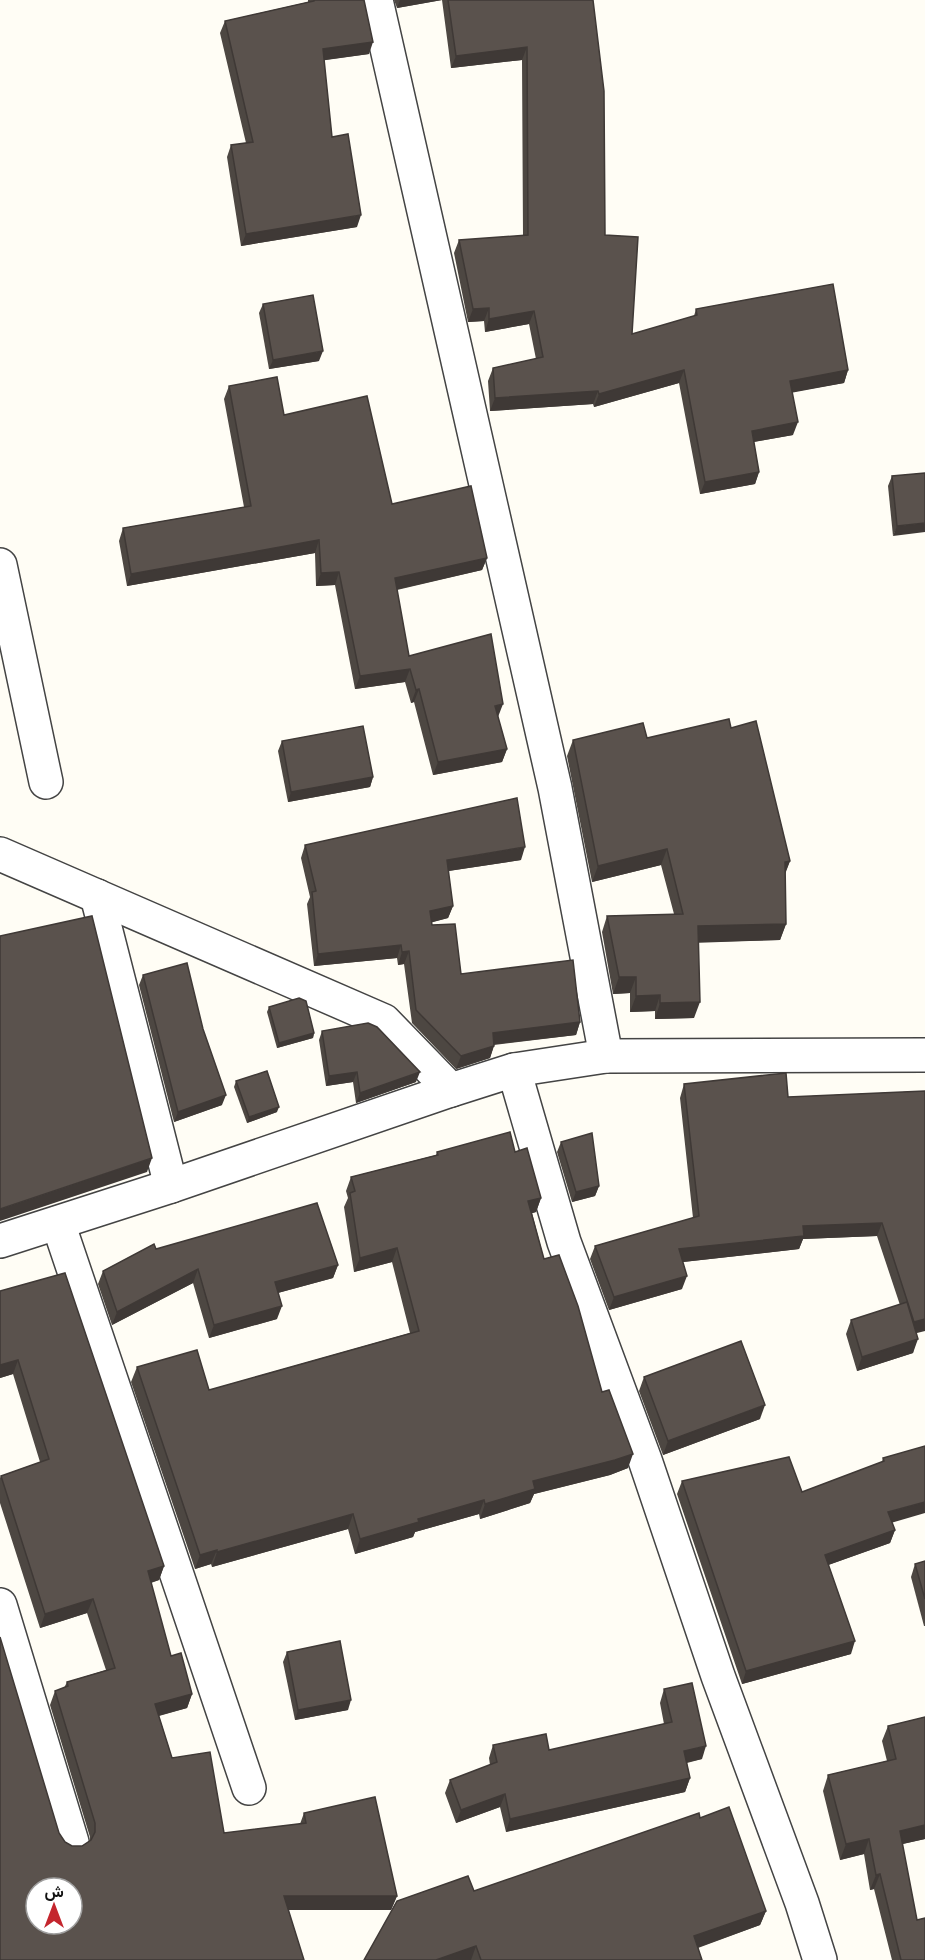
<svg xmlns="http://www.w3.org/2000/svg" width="925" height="1960" font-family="Lora,Vazirmatn,serif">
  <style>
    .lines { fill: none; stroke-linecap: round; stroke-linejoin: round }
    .street-casing { stroke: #444; stroke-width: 36 }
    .street { stroke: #fff; stroke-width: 33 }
    .wall { fill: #4d4742 }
    .shaded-wall { fill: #3f3936 }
    .building { fill: #5a524d; stroke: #3f3936; stroke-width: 1.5; fill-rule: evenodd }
  </style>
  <rect width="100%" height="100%" fill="#fffdf5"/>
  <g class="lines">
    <g class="street-casing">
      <g id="street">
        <path d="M376,0L555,788L606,1056"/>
        <path d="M0,565L46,782"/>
        <path d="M0,854L384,1021L451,1090L514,1070L606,1056L925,1055"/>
        <path d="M97,896L171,1186"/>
        <path d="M514,1070L564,1242L645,1460L718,1676L802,1903L820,1960"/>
        <path d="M58,1223L249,1788"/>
        <path d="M0,1241L171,1186L451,1090"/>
        <path d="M0,1605L72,1842"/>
      </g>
    </g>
    <use href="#street" class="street"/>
  </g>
  <g class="wall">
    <path d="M308,0H364L369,54L324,60L332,137L357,227L241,246L227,157L231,145L246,143L220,33L225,21L308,2Z"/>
    <path d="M394,0H593L605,235L632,334L694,316L696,309L848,370L844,383L792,392L793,435L754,442L759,472L755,484L700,494L679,383L594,407L593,404L490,411L488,381L493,368L536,359L529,324L485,332L484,321L468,322L454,253L459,240L523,236L522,60L451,68L442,0L397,8Z"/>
    <path d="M263,304L319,361L269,369L259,313Z"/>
    <path d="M229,386L284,415L392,504L487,558L482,570L397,590L409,656L498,717L507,749L502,762L433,775L414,702L411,703L405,682L355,689L335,585L316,586L315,553L127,586L119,541L123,528L244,507L224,399Z"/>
    <path d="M925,473L893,536L888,486L892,476Z"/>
    <path d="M731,728L790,861L785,873L786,924L780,940L698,942L694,1018L655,1019V1011L630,1012V993L613,994L602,932L607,916L674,914L661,865L592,882L567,756L573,740L647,738Z"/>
    <path d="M282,741L373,777L370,787L288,802L278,751Z"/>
    <path d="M305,845L521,860L448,871L453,906L448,918L432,922V925L461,974L580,1022L576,1035L494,1045L490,1058L456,1069L412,1023L404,964L398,965L397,958L314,966L307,904L310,897L301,858Z"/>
    <path d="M143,975L222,1105L174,1122L139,985Z"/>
    <path d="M269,1007L314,1033L313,1038L277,1048L267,1012Z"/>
    <path d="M322,1031L416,1082L356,1103L353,1082L326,1086L319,1040Z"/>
    <path d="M236,1081L277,1112L247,1123L234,1087Z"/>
    <path d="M684,1084L788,1097L925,1091L917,1333L913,1353L857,1371L846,1334L851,1320L900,1305L877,1236L803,1239L799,1249L683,1262L682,1289L609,1310L590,1259L595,1246L693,1218L680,1098Z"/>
    <path d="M561,1142L599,1186L595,1196L572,1202L557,1152Z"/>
    <path d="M437,1152H515L541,1198L536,1212L532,1213L544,1259L602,1392L628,1468L610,1475L534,1494L530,1503L480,1519L479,1514L415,1532L413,1537L355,1554L348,1529L212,1567L211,1564L195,1569L131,1382L137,1367L209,1390L410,1333L392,1262L354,1272L344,1207L348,1198L346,1191L351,1177L436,1155Z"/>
    <path d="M156,1249L338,1265L333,1278L278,1293L277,1319L209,1338L193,1283L112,1325L98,1284L103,1271Z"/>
    <path d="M0,1291L164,1566L159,1580L151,1583L171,1656L192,1694L187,1708L159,1716L172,1758L224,1833L300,1824L304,1813L397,1896L391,1910H289L0,1960L59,1833L65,1842L72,1846H82L90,1841V1837L50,1705L55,1691L64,1688L67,1682L106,1670L87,1613L40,1628L0,1503V1478L1,1476L40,1462L13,1374L0,1378Z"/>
    <path d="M644,1377L760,1419L663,1455L639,1391Z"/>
    <path d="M883,1458L892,1523L895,1530L890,1543L828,1565L851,1654L742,1684L677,1494L682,1481L802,1492L882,1462Z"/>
    <path d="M925,1561V1626H924L911,1577L915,1564Z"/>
    <path d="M287,1652L348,1710L295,1720L283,1662Z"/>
    <path d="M664,1689L702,1759L687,1763L690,1778L685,1792L506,1832L500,1807L456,1823L445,1793L450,1780L490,1765L489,1758L493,1745L549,1750L664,1724L660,1703Z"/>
    <path d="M925,1717V1839L902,1844L925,1960H892L874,1889L870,1890L864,1854L840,1860L823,1791L828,1775L887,1761L882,1741L888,1726Z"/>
    <path d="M700,1818L766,1911L760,1925L698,1948L702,1960H364L474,1891Z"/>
  </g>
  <g class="shaded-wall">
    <path d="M400,0H442L397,8Z"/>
    <path d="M373,42L369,54L319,61L323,49Z"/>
    <path d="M527,47L522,60L451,68L456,56Z"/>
    <path d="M361,215L357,227L241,246L246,234Z"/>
    <path d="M489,308L484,321L468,322L473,309Z"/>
    <path d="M534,311L529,324L485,332L489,319Z"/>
    <path d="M323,351L319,361L269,369L273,360Z"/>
    <path d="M684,370L679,383L594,407L599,394Z"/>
    <path d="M848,370L844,383L785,394L790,381Z"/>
    <path d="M598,391L593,404L490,411L495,398Z"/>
    <path d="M798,422L793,435L747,443L752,431Z"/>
    <path d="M759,472L755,484L700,494L705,482Z"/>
    <path d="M925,523V532L893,536L897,526Z"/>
    <path d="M319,540L315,553L127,586L131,574Z"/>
    <path d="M487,558L482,570L390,591L395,578Z"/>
    <path d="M339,572L335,585L316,586L321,573Z"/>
    <path d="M410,669L405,682L355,689L360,676Z"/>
    <path d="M419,689L414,702L411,703L416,690Z"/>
    <path d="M503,704L498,717L495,706Z"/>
    <path d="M507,749L502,762L433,775L438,762Z"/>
    <path d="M373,777L370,787L288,802L291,792Z"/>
    <path d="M525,847L521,860L442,872L447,860Z"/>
    <path d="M667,849L661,865L592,882L598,866Z"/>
    <path d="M790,861L784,877L785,862Z"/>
    <path d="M453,906L448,918L426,924L430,911Z"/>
    <path d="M786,924L780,940L692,943L698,926Z"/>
    <path d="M401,945L397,958L314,966L318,954Z"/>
    <path d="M409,951L404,964L398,965L402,952Z"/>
    <path d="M619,977H636L630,993L613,994Z"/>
    <path d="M660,995L655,1011L630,1012L636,996Z"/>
    <path d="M700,1002L694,1018L655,1019L660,1003Z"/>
    <path d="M580,1022L576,1035L488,1045L493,1033Z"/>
    <path d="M314,1033L313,1038L277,1048L279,1043Z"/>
    <path d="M494,1046L490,1058L456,1069L461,1056Z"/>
    <path d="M357,1072L353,1082L326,1086L329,1076Z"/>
    <path d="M420,1072L416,1082L356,1103L360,1093Z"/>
    <path d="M226,1095L222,1105L174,1122L178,1112Z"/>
    <path d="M279,1107L277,1112L247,1123L249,1117Z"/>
    <path d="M152,1158L147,1172L0,1221V1209Z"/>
    <path d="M599,1186L595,1196L572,1202L576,1192Z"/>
    <path d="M541,1198L536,1212L523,1216L528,1201Z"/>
    <path d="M882,1223L877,1236L803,1239L799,1249L674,1263L679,1249L803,1226Z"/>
    <path d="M397,1248L392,1262L354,1272L360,1258Z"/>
    <path d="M338,1265L333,1278L270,1295L275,1282Z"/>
    <path d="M198,1269L193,1283L112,1325L117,1312Z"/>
    <path d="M687,1276L682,1289L609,1310L614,1297Z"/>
    <path d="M282,1306L277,1319L209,1338L214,1325Z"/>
    <path d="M925,1319V1331L909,1335L914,1322Z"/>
    <path d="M918,1339L913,1353L857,1371L862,1357Z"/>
    <path d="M18,1360L13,1374L0,1378V1365Z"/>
    <path d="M765,1405L760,1419L663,1455L668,1441Z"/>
    <path d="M633,1454L628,1468L610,1475L534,1494L530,1503L480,1519L485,1504L533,1481Z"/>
    <path d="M484,1500L479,1514L415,1532L413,1537L355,1554L360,1539L418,1519Z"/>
    <path d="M925,1502V1513L884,1525L888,1512Z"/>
    <path d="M353,1514L348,1529L212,1567L217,1552Z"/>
    <path d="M895,1530L890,1543L820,1568L825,1555Z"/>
    <path d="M217,1550L211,1564L195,1569L200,1555Z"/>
    <path d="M164,1566L159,1580L143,1585L148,1571Z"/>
    <path d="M93,1599L87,1613L40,1628L45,1614Z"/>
    <path d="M855,1641L851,1654L742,1684L746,1671Z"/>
    <path d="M192,1694L187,1708L150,1718L155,1704Z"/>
    <path d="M351,1700L348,1710L295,1720L298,1710Z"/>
    <path d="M706,1746L702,1759L679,1764L684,1751Z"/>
    <path d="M690,1778L685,1792L506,1832L510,1819Z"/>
    <path d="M505,1794L500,1807L456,1823L461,1810Z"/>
    <path d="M925,1825V1839L894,1846L900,1831Z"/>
    <path d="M869,1839L864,1854L840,1860L846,1844Z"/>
    <path d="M880,1874L874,1889L870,1890L876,1875Z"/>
    <path d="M284,1896H397L391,1910H279Z"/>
    <path d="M766,1911L760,1925L688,1951L694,1936Z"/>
    <path d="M476,1946L471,1960H436Z"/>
  </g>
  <g class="building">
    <path d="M314,0H364L373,42L323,49L332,137L348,134L361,215L246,234L231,145L253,142L225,21L314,1Z"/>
    <path d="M448,0H593L604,91L605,235L638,237L632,334L697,315L696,309L833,284L848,370L790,381L798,422L752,431L759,472L705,482L684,370L599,394L598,391L495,398L493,368L543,357L534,311L489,319V308L473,309L459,240L528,235L527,47L456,56Z"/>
    <path d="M313,295L323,351L273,360L263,304Z"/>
    <path d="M277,377L284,415L367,396L392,504L471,486L487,558L395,578L409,656L491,634L503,704L495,706L507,749L438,762L419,689L416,690L410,669L360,676L339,572L321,573L319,540L131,574L123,528L251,506L229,386Z"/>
    <path d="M925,473V523L897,526L892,476Z"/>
    <path d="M729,719L731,728L756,721L790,861L785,862L786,924L698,926L700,1002L660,1003V995L636,996V977H619L607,916L683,914L667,849L598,866L573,740L643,723L647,738Z"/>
    <path d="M363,726L373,777L291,792L282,741Z"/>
    <path d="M517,798L525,847L447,860L453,906L430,911L432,925L455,924L461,974L573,960L580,1022L493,1033L494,1046L461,1056L416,1010L409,951L402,952L401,945L318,954L312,892L316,891L305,845Z"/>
    <path d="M92,916L152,1158L0,1209V936Z"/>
    <path d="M187,963L203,1029L226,1095L178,1112L143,975Z"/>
    <path d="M299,998L306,1001L314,1033L279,1043L269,1007Z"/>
    <path d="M368,1023L377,1027L420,1072L360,1093L357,1072L329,1076L322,1031Z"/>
    <path d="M267,1071L279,1107L249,1117L236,1081Z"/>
    <path d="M786,1073L788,1097L925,1091V1319L914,1322L882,1223L803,1226L804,1236L679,1249L687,1276L614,1297L595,1246L699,1216L684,1084Z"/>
    <path d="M510,1132L515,1152L527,1148L541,1198L528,1201L544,1259L559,1255L578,1306L602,1392L609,1390L633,1454L615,1460L533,1481L535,1489L485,1504L484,1500L418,1519L419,1522L360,1539L353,1514L217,1552V1550L200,1555L137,1367L197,1350L209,1390L419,1331L397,1248L360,1258L350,1193L355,1191L351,1177L438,1155L437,1152Z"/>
    <path d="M592,1133L599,1186L576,1192L561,1142Z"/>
    <path d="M317,1203L338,1265L275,1282L282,1306L214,1325L198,1269L117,1312L103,1271L154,1244L156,1249Z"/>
    <path d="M65,1273L164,1566L148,1571L171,1656L181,1653L192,1694L155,1704L172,1758L210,1752L224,1833L306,1823L304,1813L375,1797L397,1896H284L304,1960H0V1637L59,1833L65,1842L72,1846H82L91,1840L95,1832V1823L55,1691L68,1686L67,1682L115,1668L93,1599L45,1614L1,1476L49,1459L18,1360L0,1365V1291ZM36,1888H72V1924H36Z"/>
    <path d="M907,1302L918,1339L862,1357L851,1320Z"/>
    <path d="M741,1341L765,1405L668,1441L644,1377Z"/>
    <path d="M925,1446V1502L888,1512L895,1530L825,1555L855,1641L746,1671L682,1481L789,1457L802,1492L884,1461L883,1458Z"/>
    <path d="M925,1561V1599L915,1564Z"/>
    <path d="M340,1641L351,1700L298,1710L287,1652Z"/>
    <path d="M692,1683L706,1746L684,1751L690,1778L510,1819L505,1794L461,1810L450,1780L497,1762L493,1745L546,1734L549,1750L672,1722L664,1689Z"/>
    <path d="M925,1717V1825L900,1831L917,1920L925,1918V1960H901L880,1874L876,1875L869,1839L846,1844L828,1775L896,1759L888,1726Z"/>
    <path d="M729,1807L766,1911L694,1936L702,1960H481L476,1946L436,1960H364L397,1901L468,1876L474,1891L699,1813L700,1818Z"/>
  </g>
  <g transform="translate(54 1906)"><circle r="28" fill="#ffffff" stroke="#a0a0a0" stroke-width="1.5"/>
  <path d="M0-4.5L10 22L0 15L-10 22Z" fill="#c4262e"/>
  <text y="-9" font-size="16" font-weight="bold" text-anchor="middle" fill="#111111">ش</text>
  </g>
</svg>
